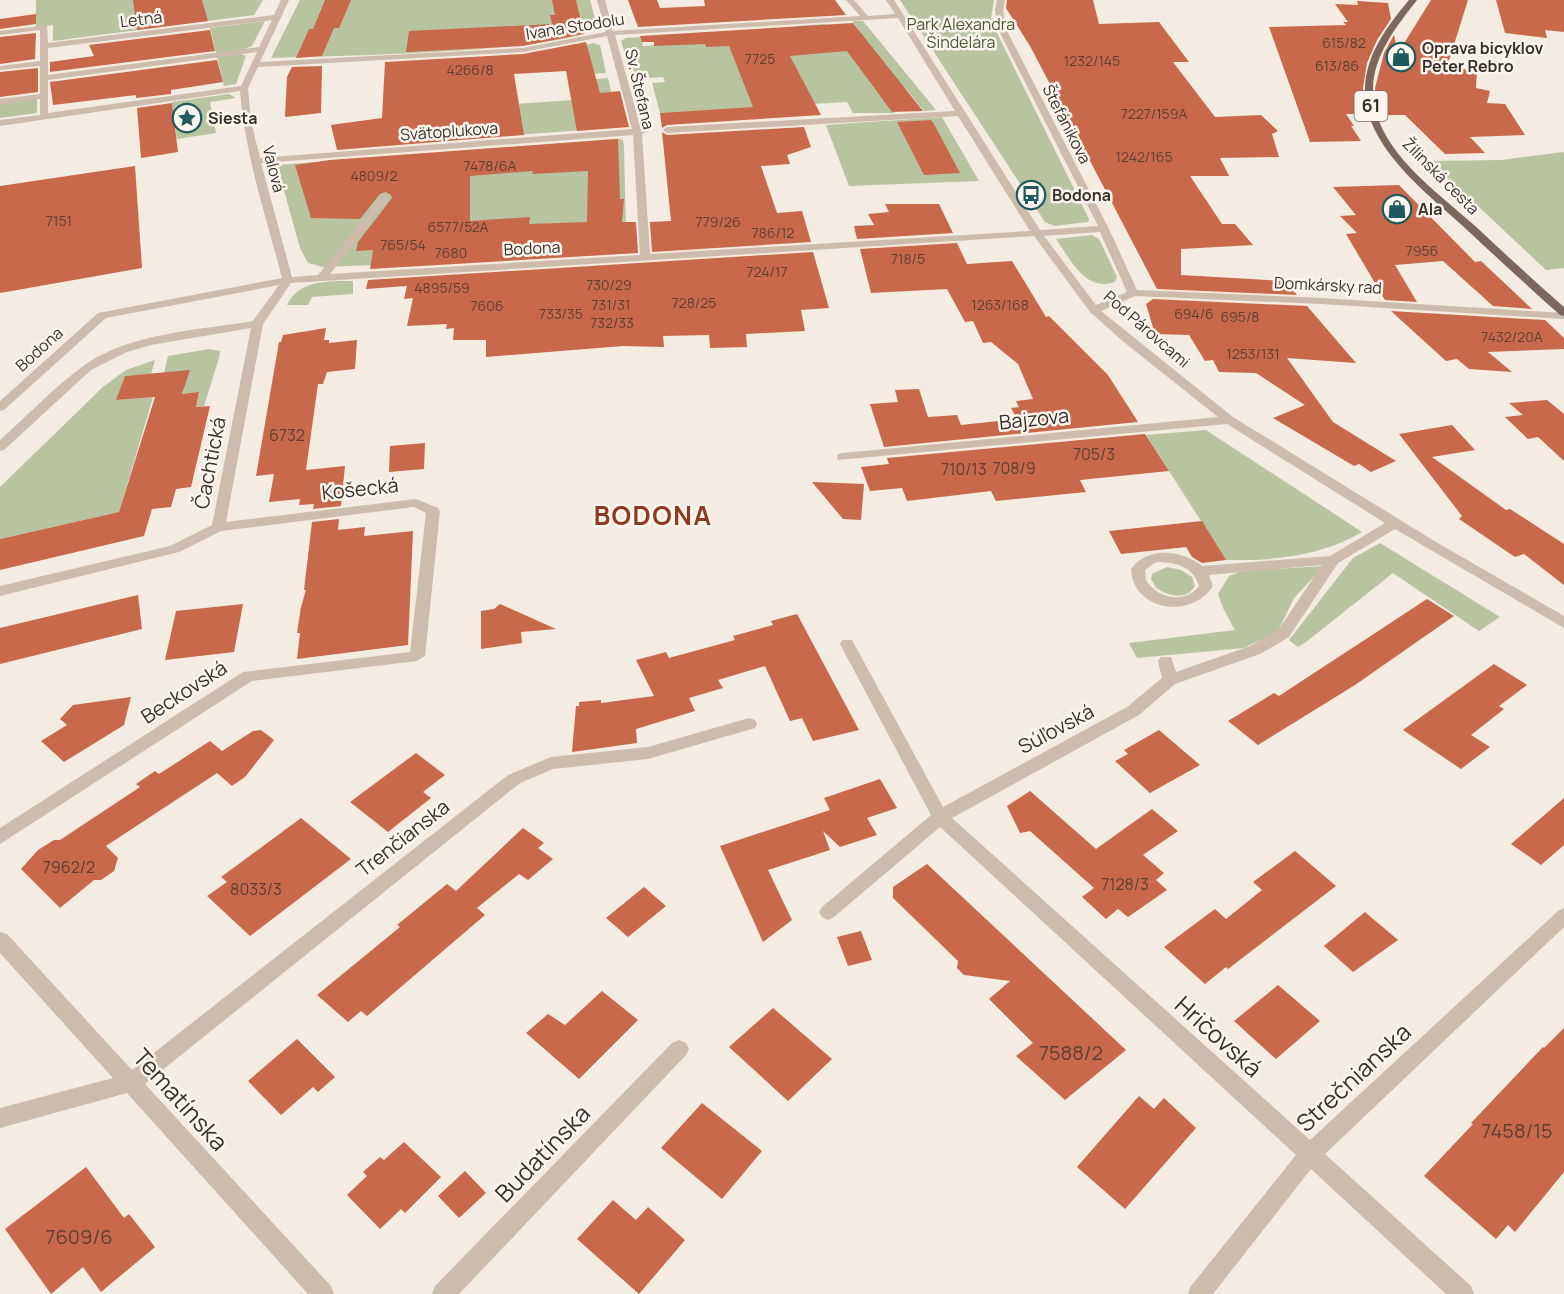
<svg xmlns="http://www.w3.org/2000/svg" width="1564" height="1294" font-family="Manrope,sans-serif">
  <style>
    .green { fill: #b8c4a0 }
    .building { fill: #c8694b; fill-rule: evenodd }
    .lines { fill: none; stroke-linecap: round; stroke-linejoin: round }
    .minor { fill: #cdbbac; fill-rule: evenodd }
    .primary { fill: #7d675c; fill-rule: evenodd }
    .labels { text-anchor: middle; stroke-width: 5; stroke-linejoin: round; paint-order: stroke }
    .far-number-label { font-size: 14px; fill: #5e3e33 }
    .far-street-label { font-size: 16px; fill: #3b302b; stroke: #fbf5ee }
    .far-park-label { font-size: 16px; fill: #4a5a2e; stroke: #fbf5ee }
    .far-poi-label { font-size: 16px; font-weight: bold; fill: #3b302b; stroke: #fbf5ee; text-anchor: start }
    .number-label { font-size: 16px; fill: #5e3e33 }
    .shield { fill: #fbf5ee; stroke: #756b66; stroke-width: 1.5 }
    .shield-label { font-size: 18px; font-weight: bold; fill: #3b302b }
    .street-label { font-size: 20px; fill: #3b302b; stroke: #fbf5ee }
    .near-number-label { font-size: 20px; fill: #5e3e33 }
    .near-street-label { font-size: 24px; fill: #3b302b; stroke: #fbf5ee }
    .district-label { font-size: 26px; font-weight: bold; letter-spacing: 1.5px; fill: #8c3b22; stroke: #fbf5ee }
  </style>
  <rect width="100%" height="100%" fill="#f4ebe1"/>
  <g class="green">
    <path d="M36,0H263L254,15L53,41V25L36,27Z"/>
    <path d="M300,0H590L597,26C576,53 318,56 271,58Z"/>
    <path d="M900,0H994L991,18L996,31L1089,219L1088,222L1054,226L1045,222Z"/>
    <path d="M265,21L252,46L242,50L216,53L210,28Z"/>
    <path d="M852,21H863L936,110L924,111L906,89L879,92L895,113H853L847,102L660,113L652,83L665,82L663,77L633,79L621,41L626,38L641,37L643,46L801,35L796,26L825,24L833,34L860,32Z"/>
    <path d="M593,43L600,45L606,73L594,74L558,51Z"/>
    <path d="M240,54L246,56L236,84L224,86L217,57Z"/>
    <path d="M608,78L619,124L612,128L407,143L428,110L572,100L595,81L568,83L570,81Z"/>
    <path d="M229,94L236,98L210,102L216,133L177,139L172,102Z"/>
    <path d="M37,99V113L0,118V104Z"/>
    <path d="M942,117L979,181L849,186L826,125Z"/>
    <path d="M619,139L623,140L624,146L626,234L473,261L323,267L308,263L300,248L277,165Z"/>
    <path d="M1564,152V268L1546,270L1430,161L1501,160Z"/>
    <path d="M1092,235L1099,239L1117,277L1115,282C1085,292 1071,260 1056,239Z"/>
    <path d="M353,281V294L312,297L308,305H287C298,280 329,281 353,281Z"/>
    <path d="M209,349L220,351L219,358L204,406L196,407L199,393L182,394L189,371L164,373L168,356Z"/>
    <path d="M155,360L151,374L125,376L117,400L153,397L119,512L0,539V487L104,386L126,370Z"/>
    <path d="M1206,430L1362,532C1322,556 1273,561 1226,560L1146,435Z"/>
    <path d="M1380,543L1500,617L1479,631L1393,573L1306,642L1298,647L1289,640L1353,558Z"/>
    <path d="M1324,566L1294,598L1278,631L1244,648L1137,658L1129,643L1235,630L1223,608L1218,594L1229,576L1242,571Z"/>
    <path d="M1167,567L1181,570L1192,577L1195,586C1186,601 1168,596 1156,588L1151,579L1152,574Z"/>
  </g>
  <g class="building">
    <path d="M133,0H202L208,21L137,30Z"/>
    <path d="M325,0H351L339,28H334L322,56L296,58L309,29L324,28L313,29Z"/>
    <path d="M552,0H576L584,34L523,46L406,52L409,31L552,24L550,15H555Z"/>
    <path d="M628,0H657L660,8L705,6L704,0H835L846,15L638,27Z"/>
    <path d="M1007,0H1093L1099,24L1159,22L1189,62H1173L1215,117L1261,115L1278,131L1272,134L1279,157L1220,158L1229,176H1190L1222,224H1235L1253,245L1181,249V275L1285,281L1297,295L1157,289L1030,46L1006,8Z"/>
    <path d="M1431,0H1468L1447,67L1477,71L1476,88L1490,91L1487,103L1505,104L1525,135L1470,137L1485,153L1445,154L1405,115H1380L1375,88L1384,53L1394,35L1398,53Z"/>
    <path d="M1496,0H1564V32L1545,30L1547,38L1505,33Z"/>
    <path d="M1357,1L1388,3L1391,19L1377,40L1367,63L1363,88L1367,114H1346L1354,126H1351L1361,141L1310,142L1269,27L1346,25L1343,22H1348L1335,4L1358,5Z"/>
    <path d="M36,14V24L0,29V19Z"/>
    <path d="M853,23L923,111L892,112L847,51L790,56L821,115L667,125L662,128L660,113L753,107L729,46L706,47L705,44L654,46V42H642L640,36Z"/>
    <path d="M210,30L215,51L50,72V62L94,56L89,45Z"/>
    <path d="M36,33L35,59L0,64V37Z"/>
    <path d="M586,42L600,93L620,91L629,127L577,131L566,71L514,74L524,135L337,150L331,125L382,118L385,62L523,54Z"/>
    <path d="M217,60L223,82L171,90V94L136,98V95L53,105L50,82Z"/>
    <path d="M322,66L321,113L285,117L287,77L292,67Z"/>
    <path d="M38,68V92L0,97V72Z"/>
    <path d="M172,103L178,152L141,158L137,108Z"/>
    <path d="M931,120L934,124L960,173L924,175L897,122Z"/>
    <path d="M804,127L811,147L787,155L790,164L761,166L777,213L802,211L811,242L652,252L650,222L671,221L662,132L667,135Z"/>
    <path d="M629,138L618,139L620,199H624L622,222H636L638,253L370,269L373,250L356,251L358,242L392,198L391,195L386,192L380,194L360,219L311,218L295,165L330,160ZM533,171L532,174L588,171L587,222L529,224L530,217L470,221V176Z"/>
    <path d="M135,166L142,268L0,293V186Z"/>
    <path d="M1399,185L1475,262L1481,261L1532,309L1493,306L1443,261L1395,265L1417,302L1385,300L1346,234L1357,233L1340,216L1356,215L1333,187Z"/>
    <path d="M885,204H939L953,233L857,239L854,226L874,225L868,214L889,212Z"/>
    <path d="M957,243L967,264L1012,261L1046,317L1049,316L1108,375L1138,422L884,447L870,404L898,402L895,390L919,389L928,417L957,415L961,425L1017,419L1011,408L1019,407L1016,401L1033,399L1018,364L991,342L983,343L973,321L965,322L947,289L871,293L860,249Z"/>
    <path d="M813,252L829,308L801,310L805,331L746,334L747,347L710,348L709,335L663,336L664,347L623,346L486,357V340H453L454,328L446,329L447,324L407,326L413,298L404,299L407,286L366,289L368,280Z"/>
    <path d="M1153,299L1307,306L1356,363L1287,358L1333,422L1396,461L1371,472L1359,464L1354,466L1273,418L1305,405L1256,373L1219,372L1213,360L1205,361L1189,335L1155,334L1146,304Z"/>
    <path d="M1391,311L1545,320L1564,338V349L1488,352L1512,372L1469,369L1457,359L1446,361Z"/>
    <path d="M326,328L324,340H329V343L357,340L355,369L327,372L323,384H318L306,470L345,466L341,506L313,509L314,504L299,505L300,499L269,502L274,474L256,476L279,342H281L283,335Z"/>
    <path d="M190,370L182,394L199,392L196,407L210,406L191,487L176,489L171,507L152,509L144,536L0,570V539L119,512L155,397L116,400L125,376Z"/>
    <path d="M1547,400L1564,414V461L1538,437L1528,439L1505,417L1523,415L1509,403Z"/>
    <path d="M1452,425L1475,450L1432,457L1506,510L1510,509L1564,544V585L1524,554L1515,557L1459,519L1462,516L1399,434Z"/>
    <path d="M1145,434L1169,471L1080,480L1086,492L996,501L991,491L907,501L902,488L870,491L861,467L889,464L887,458Z"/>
    <path d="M425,443L424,469L389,472L390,446Z"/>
    <path d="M812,482L864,484L861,520L843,519Z"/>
    <path d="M339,519L338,530L365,527L364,536L413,531L408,645L297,659L300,633H297L301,607L306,590H304L312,522Z"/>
    <path d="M1202,521L1226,560L1202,563L1192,557L1186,547L1121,554L1109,531Z"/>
    <path d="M138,595L142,629L0,664V628Z"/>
    <path d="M1427,599L1454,616L1355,685L1258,745L1228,721L1274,693L1279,696Z"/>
    <path d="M243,604L234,652L165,660L176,611Z"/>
    <path d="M500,604L556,629L521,632L522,643L481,649V611L494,609Z"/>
    <path d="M797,614L859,730L813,741L802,718L790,721L765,666L718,680L723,688L689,698L695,711L636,729L637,743L572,752L576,706H579V702L601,700V703L654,696L636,660L666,652L669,658L735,640L733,636L773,625L771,621Z"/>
    <path d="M1494,664L1527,685L1499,706L1504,709L1471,735L1490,747L1461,769L1403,730Z"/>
    <path d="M131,697L124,725L64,762L41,741L67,725L60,719L73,705Z"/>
    <path d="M261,730L274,740L245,777L232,786L217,773L106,846L118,858L114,871L101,880H94L60,908L21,869L38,850L54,840H60L140,787L136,784L155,771L159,774L210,741L222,751L253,731Z"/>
    <path d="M1159,730L1200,765L1150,793L1115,761L1128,754L1124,750Z"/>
    <path d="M416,753L445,775L423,792L431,798L388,832L350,802Z"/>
    <path d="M880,779L897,808L867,818L877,835L840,847L823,831L830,850L768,870L792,920L763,942L720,846L830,810L824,798Z"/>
    <path d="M1030,791L1096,849L1152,809L1178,831L1143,855L1164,873L1156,880L1167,890L1128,917L1118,909L1106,919L1082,897L1094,888L1030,831L1020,833L1007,806Z"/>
    <path d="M1564,798V845L1541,865L1511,844Z"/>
    <path d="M301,818L351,859L250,936L207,896L227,882L221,877Z"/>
    <path d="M523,828L544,843L538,848L553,859L528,880L519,874L477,908L485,915L367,1016L361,1011L348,1022L317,995L400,927L397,925L447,884L456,891Z"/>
    <path d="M1295,851L1336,886L1228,969L1226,967L1205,984L1164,947L1215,909L1226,919L1262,890L1253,882Z"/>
    <path d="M927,864L1126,1050L1065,1100L1016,1056L1033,1043L989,999L1010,981L964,975L957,968L958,961L893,898V887Z"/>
    <path d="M644,887L666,906L628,937L606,918Z"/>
    <path d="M1365,912L1398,940L1353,972L1324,946Z"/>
    <path d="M861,931L872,960L848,966L837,937Z"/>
    <path d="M1278,985L1320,1021L1276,1059L1234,1021Z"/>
    <path d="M602,991L638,1020L579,1079L526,1033L548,1014L565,1025Z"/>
    <path d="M773,1008L832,1059L788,1101L729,1047Z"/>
    <path d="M1564,1028V1172L1515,1232L1508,1225L1496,1239L1424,1176L1473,1124L1471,1123L1543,1047L1544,1048Z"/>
    <path d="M297,1039L335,1077L318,1092L313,1087L281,1115L248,1081Z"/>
    <path d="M1139,1096L1154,1109L1164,1098L1196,1128L1125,1209L1077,1167Z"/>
    <path d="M702,1103L762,1151L722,1199L661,1148Z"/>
    <path d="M404,1142L441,1177L405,1213L401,1209L380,1229L347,1195L367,1176L363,1172L380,1157L384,1160Z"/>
    <path d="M86,1167L124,1218L129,1214L155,1247L101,1292L83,1267L51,1294L5,1229Z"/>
    <path d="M465,1171L486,1193L459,1218L438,1196Z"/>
    <path d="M613,1200L636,1220L648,1207L685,1240L639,1294L577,1239Z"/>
  </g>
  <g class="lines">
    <g class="minor">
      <path d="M281,0H289L260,62L523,48L606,32L597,0H605L613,31L860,16L846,0H854L868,16L895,14L886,0H894L1040,230L1098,226L998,29L995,10L997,0H1005L1003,10L1006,29L1109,229L1137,290L1321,298L1564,313V319L1321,304L1135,296L1101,311L1233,417L1431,539L1564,616V628L1395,529L1338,563L1289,637L1260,654L1175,684L1139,715L952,818L1310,1140L1558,911L1564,908V927L1325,1154L1471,1286L1474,1294H1446L1311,1169L1213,1294H1188L1191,1286L1296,1155L940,827L834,917L828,920L822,917L819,912L822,907L931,815L840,644L842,640H852L943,807L1127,707L1162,678L1158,661L1161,657H1171L1176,672L1250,646L1279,629L1322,565L1209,575L1213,586C1191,620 1133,611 1131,569C1148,546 1182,550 1202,566L1330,556L1385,523L1227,424L838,460L837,457L838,454L843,453L1218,417L1125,343L1090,312L1034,236L291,283L263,324L226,522L416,499L438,508L440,511L425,656L417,661L252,681L0,844V828L243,672L410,652L426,513L414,507L221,531L179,552L0,596V586L170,546L212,525L251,328L151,345L127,352L91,370L4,450L0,451V440C27,416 53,388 82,367C126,333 200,330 253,321L279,285L106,318L4,410L0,411V401L98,313L282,278C266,216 245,155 240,91L0,126V120L40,115V99L0,105V99L40,94V66L0,70V66L40,61V30L0,35V31L47,25L48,43L274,15ZM898,18L955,111L667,127L663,130L667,133L958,116L1030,231L650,254L642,134L649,131L641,129L615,35ZM272,20L259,47L48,75V48ZM607,36L632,129L260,158L251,121L248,88L258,67L523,52ZM257,52L241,86L48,113V80ZM633,135L640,255L330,274L390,197L385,194L382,195L318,275L292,277L261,163ZM1100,232L1127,292L1096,305L1044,236ZM1160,562C1178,563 1193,567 1199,586C1185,604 1157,599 1146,580L1145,570L1154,563Z"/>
      <path d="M749,718L755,720L757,724L755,728L648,759L553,769L520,783L145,1084L331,1286L334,1294H308L127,1093L0,1128V1108L113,1078L0,953V932L7,934L132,1070L508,775L551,757L648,747Z"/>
      <path d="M679,1040L686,1043L689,1049L686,1055L459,1294H432L435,1286L672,1043Z"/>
    </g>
    <path class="primary" d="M1409,0H1417C1397,26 1374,54 1373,88C1372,147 1434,189 1473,224C1503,252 1533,280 1564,307V316L1560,315C1529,287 1497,258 1466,229C1428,194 1363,146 1365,88C1366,54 1388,25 1409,0Z"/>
  </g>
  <defs>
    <g id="shop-ring" transform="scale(1.5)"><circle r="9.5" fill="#fbf5ee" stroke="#1f5a5e" stroke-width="1.5"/><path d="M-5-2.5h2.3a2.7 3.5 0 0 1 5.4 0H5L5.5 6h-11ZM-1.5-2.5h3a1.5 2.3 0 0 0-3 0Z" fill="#1f5a5e"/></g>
    <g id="sight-ring" transform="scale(1.5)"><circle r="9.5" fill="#fbf5ee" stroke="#1f5a5e" stroke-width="1.5"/><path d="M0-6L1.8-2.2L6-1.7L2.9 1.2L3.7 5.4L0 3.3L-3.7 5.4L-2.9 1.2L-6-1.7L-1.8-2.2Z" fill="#1f5a5e"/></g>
    <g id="bus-ring" transform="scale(1.5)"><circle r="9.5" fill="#fbf5ee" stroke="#1f5a5e" stroke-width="1.5"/><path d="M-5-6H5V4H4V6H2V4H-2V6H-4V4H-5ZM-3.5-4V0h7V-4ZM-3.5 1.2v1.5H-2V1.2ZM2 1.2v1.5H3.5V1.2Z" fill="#1f5a5e"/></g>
  </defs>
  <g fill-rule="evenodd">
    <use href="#shop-ring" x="1401" y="57"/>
    <use href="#sight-ring" x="187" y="118"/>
    <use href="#bus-ring" x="1031" y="195"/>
    <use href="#shop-ring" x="1397" y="209"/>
  </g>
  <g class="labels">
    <g class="far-number-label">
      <text x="1344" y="48">615/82</text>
      <text x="760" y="64">7725</text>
      <text x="1092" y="66">1232/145</text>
      <text x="1337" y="71">613/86</text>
      <text x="470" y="75">4266/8</text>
      <text x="1154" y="119">7227/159A</text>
      <text x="1144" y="162">1242/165</text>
      <text x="490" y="171">7478/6A</text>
      <text x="374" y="181">4809/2</text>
      <text x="59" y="226">7151</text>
      <text x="718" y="227">779/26</text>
      <text x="458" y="232">6577/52A</text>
      <text x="773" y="238">786/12</text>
      <text x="403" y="250">765/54</text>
      <text x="1422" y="256">7956</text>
      <text x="451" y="258">7680</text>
      <text x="908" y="264">718/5</text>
      <text x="767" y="277">724/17</text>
      <text x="609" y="290">730/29</text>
      <text x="442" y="293">4895/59</text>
      <text x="694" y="308">728/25</text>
      <text x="611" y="310">731/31</text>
      <text x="1000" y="310">1263/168</text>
      <text x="487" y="311">7606</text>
      <text x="561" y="319">733/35</text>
      <text x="1194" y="319">694/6</text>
      <text x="1240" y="322">695/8</text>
      <text x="612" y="328">732/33</text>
      <text x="1512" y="342">7432/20A</text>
      <text x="1253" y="359">1253/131</text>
    </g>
    <g class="far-street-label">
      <text transform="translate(141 19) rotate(-7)" y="6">Letná</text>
      <text transform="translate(575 26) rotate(-9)" y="6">Ivana Stodolu</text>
      <text transform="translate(640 89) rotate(77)" y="6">Sv. Štefana</text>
      <text transform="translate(1067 124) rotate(63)" y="6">Štefánikova</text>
      <text transform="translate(449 131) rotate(-4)" y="6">Svätoplukova</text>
      <text transform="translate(274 169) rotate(76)" y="6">Valová</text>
      <text transform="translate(1441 176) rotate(45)" y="6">Žilinská cesta</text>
      <text transform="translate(532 248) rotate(-3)" y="6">Bodona</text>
      <text transform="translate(1328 285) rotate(3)" y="6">Domkársky rad</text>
      <text transform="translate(1147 329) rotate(41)" y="6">Pod Párovcami</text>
      <text transform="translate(39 349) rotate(-42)" y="6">Bodona</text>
    </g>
    <g class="far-park-label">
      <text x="961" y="30">Park Alexandra<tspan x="961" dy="18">Šindelára</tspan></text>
    </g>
    <g class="far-poi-label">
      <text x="1422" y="54">Oprava bicyklov<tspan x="1422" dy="18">Peter Rebro</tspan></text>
      <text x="208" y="124">Siesta</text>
      <text x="1052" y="201">Bodona</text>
      <text x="1418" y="215">Ala</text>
    </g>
    <g class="number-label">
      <text x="287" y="441">6732</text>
      <text x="1094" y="460">705/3</text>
      <text x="1014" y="474">708/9</text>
      <text x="964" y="475">710/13</text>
      <text x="69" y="873">7962/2</text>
      <text x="1125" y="890">7128/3</text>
      <text x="256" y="895">8033/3</text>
    </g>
    <rect class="shield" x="1354.5" y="91" width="33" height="30" rx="4.5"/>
    <g class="shield-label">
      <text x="1371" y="112">61</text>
    </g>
    <g class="street-label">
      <text transform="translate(1034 419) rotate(-6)" y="7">Bajzova</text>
      <text transform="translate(210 463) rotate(-79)" y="7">Čachtická</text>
      <text transform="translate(360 489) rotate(-6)" y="7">Košecká</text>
      <text transform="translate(184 692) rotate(-33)" y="7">Beckovská</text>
      <text transform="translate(1056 729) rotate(-28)" y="7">Súľovská</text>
      <text transform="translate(403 838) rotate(-38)" y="7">Trenčianska</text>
    </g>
    <g class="near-number-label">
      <text x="1071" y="1060">7588/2</text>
      <text x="1517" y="1138">7458/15</text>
      <text x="79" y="1244">7609/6</text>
    </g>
    <g class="near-street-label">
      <text transform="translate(1218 1037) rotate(42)" y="8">Hričovská</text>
      <text transform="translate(1354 1078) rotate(-43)" y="8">Strečnianska</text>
      <text transform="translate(180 1100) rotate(48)" y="8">Tematínska</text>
      <text transform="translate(543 1154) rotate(-46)" y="8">Budatínska</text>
    </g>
    <g class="district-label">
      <text x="653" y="525">BODONA</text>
    </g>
  </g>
</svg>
